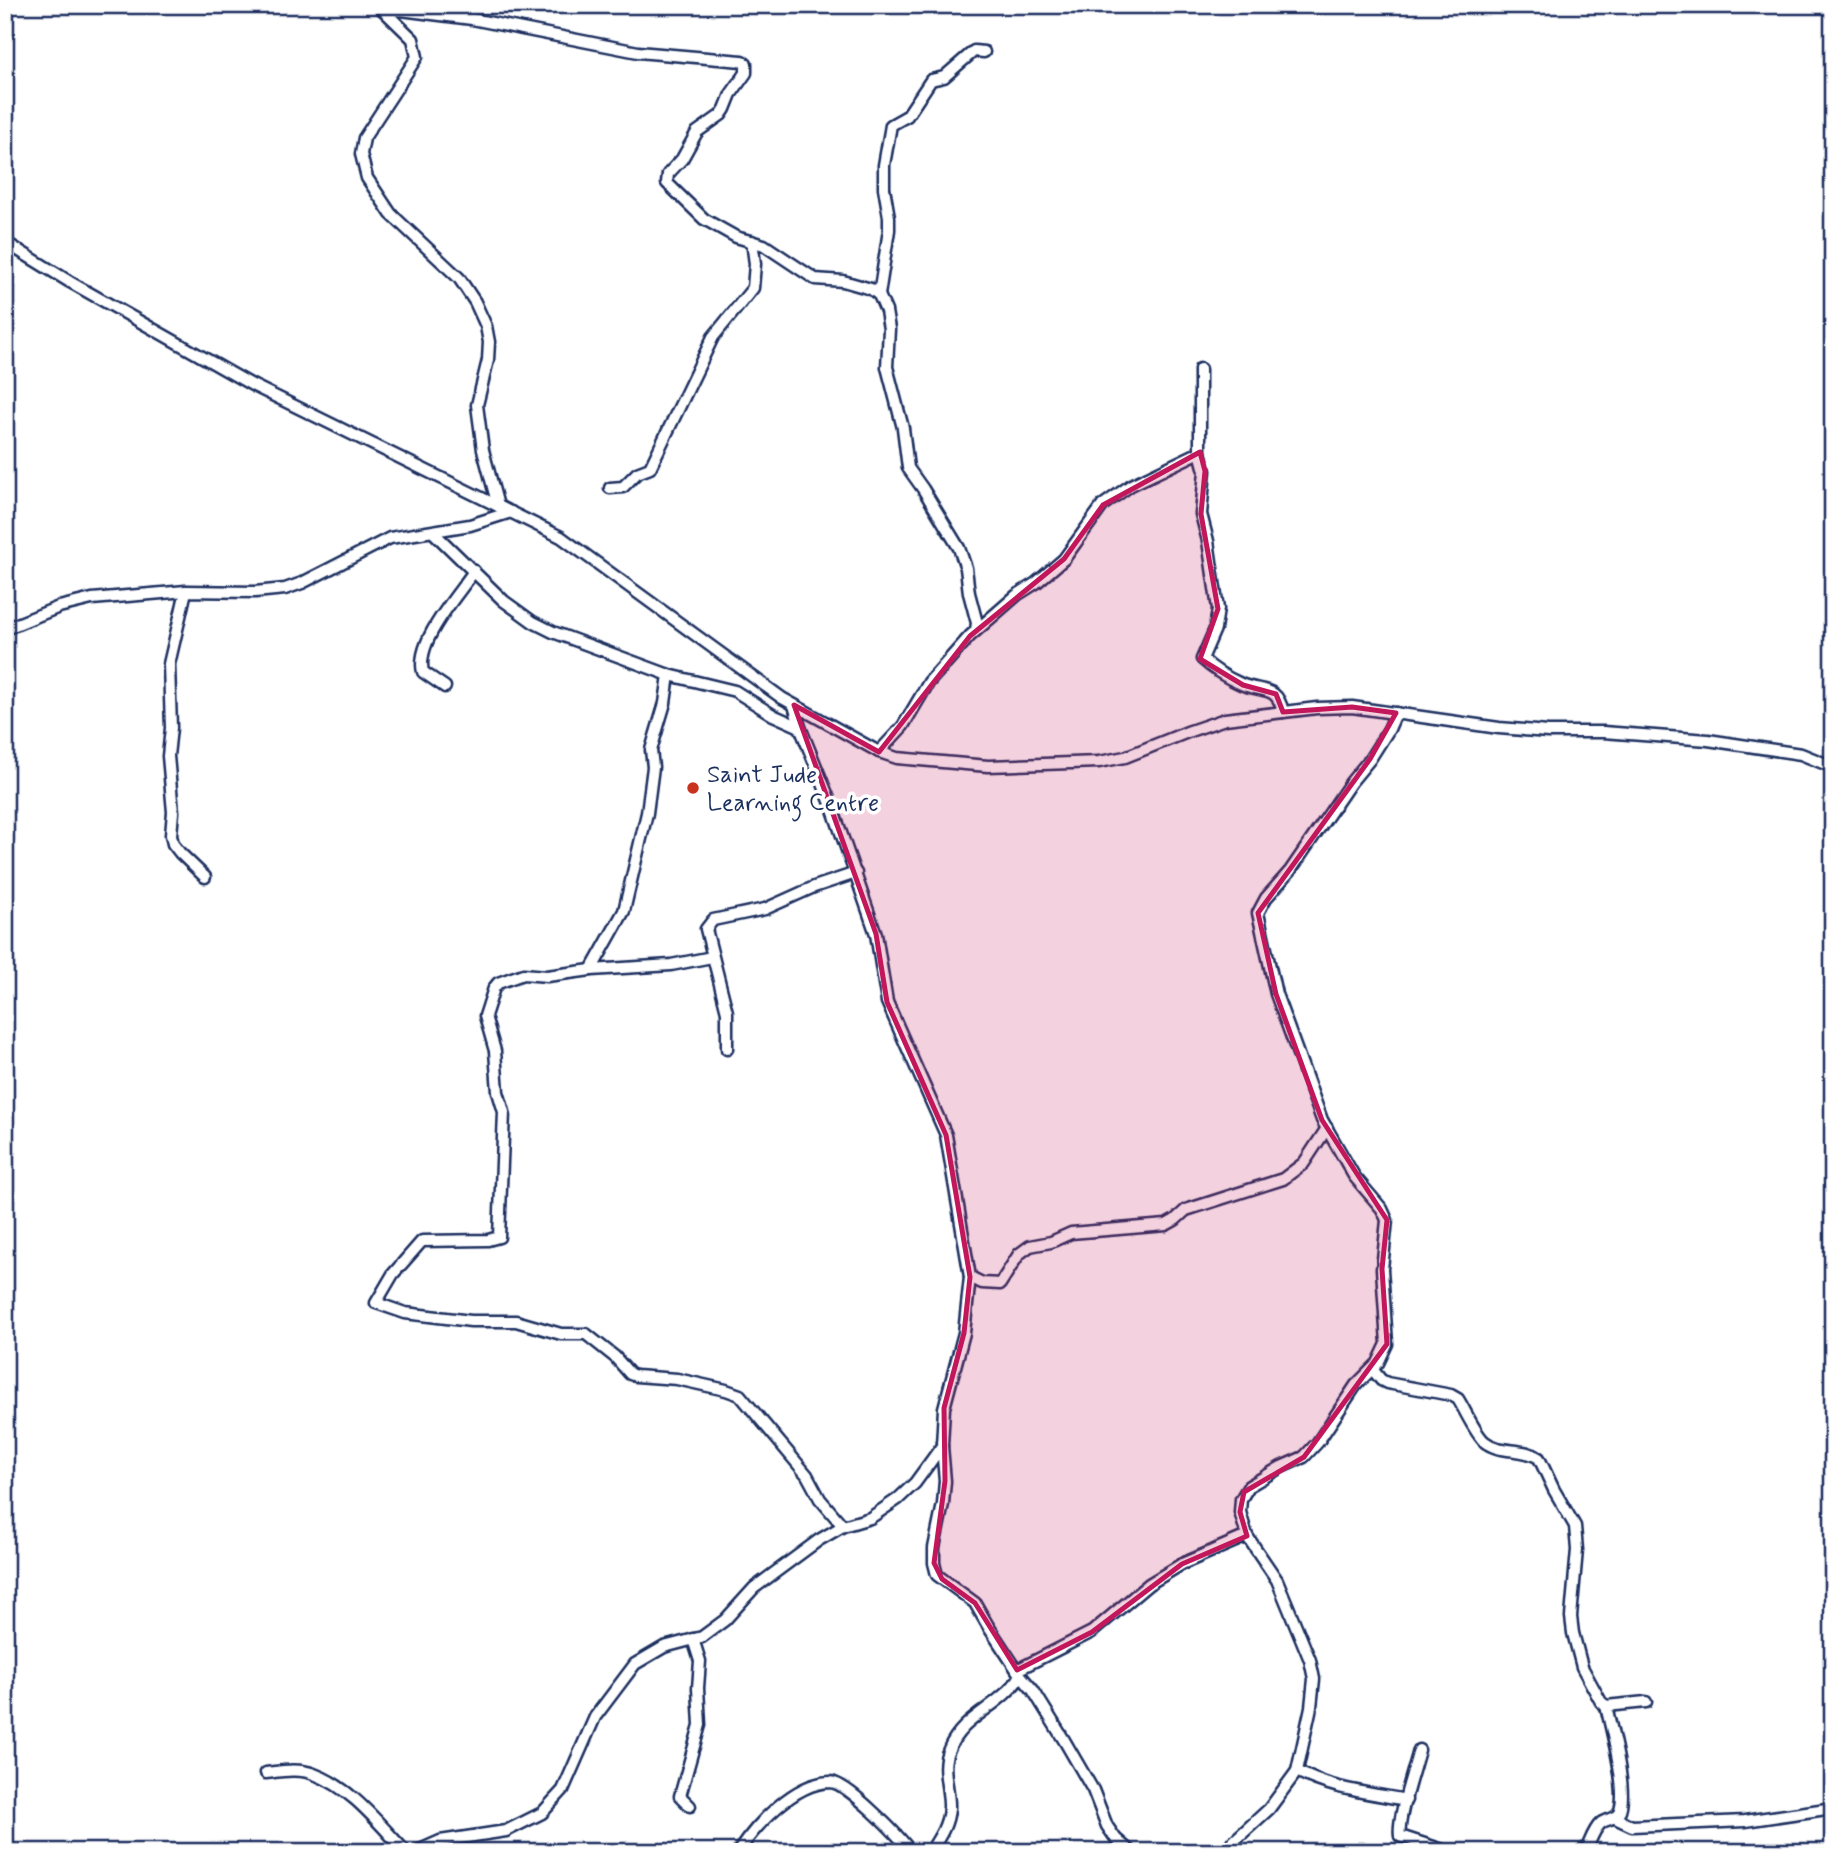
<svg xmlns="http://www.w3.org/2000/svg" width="1838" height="1857" font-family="Mynerve,sans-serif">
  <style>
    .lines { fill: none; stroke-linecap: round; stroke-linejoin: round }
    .street-casing { stroke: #1b2f5e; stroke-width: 15 }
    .street { stroke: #fff; stroke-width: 10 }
    .marked { fill: #c2185b; fill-opacity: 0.2; stroke: #c2185b; stroke-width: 5; stroke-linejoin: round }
    .poi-dot { fill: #c8321e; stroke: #fff; stroke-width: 2.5 }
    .labels { text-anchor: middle; stroke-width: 7; stroke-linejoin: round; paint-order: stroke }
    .poi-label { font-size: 24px; fill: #1b2f5e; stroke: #fff; text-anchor: start }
  </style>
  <rect width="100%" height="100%" fill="#fff"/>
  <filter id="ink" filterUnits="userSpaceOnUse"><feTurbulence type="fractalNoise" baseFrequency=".0143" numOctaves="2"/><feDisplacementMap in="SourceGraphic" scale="14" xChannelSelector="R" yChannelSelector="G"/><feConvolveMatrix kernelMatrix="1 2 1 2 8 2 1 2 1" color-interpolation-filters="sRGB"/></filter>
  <g filter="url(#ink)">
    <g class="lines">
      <g class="street-casing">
        <g id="street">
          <path d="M378,5L413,39L417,57L364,138L361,154L367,178L391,214L459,278L475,302L486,326L489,342L488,360L477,405L483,450L498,506"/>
          <path d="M386,11L401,10L472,19L638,52L742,61L746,64V73L731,94L725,109L721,115L697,132L682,159L668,174L667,183L704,219L736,237L764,245L815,279L843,281L871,289L879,295L886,311L889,329L887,367L903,428L908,468L923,489L959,548L966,568L969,593L977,623L976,630"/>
          <path d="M5,242L70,282L252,385L561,537L782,698L879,752L897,758L988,766L1099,762L1125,757L1190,731L1225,719L1317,708L1352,707L1499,728L1548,732H1603L1708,740L1801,754L1833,767"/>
          <path d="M879,295L889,230V217L884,188V165L891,125L907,116L931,80L944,77L974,51L984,52"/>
          <path d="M1200,452L1205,471L1201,514L1208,541L1218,609L1215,629L1202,659C1213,669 1227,678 1241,684C1262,693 1277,684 1283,712"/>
          <path d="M610,488L623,487L637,473L650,468L713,337L753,288L755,264L752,241"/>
          <path d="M434,533L504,601L533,622L553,632L669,675L735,691L773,715L800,727"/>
          <path d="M186,591L169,664L171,728L168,756L173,812L171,835L173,844L180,853L205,877"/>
          <path d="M5,629L59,607L92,599L186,591L255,592L285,589L302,583L390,538L470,525L511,512"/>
          <path d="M445,687L423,672C415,641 458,595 474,571"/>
          <path d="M794,705L800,727L830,801L876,934L887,1002L946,1135L970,1277L964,1333L944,1408L942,1446L945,1481L943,1504L934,1548V1563L937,1575L975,1603L988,1626L1021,1676L1033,1690L1064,1740L1093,1790L1107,1826L1116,1839L1131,1852"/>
          <path d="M879,752L903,726L929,682L970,636L1017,595L1036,583L1064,559L1103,505L1131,485L1200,452V369"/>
          <path d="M712,957L671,965L591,970L547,976L523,974L498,983L494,988L485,1016L495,1051L498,1092L504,1112L499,1237L488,1240L422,1241L393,1274L376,1303L405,1313L471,1321H516L561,1334H586L615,1357L630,1374L636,1376L677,1379L726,1390L740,1395L807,1475L820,1499L843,1526"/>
          <path d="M591,970L624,911L647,813L653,767L651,750L665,703L669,675"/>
          <path d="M727,1049V1012L706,929L713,920L765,909L814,887L856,873"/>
          <path d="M970,1277L982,1283L1000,1284L1019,1254L1030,1246L1051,1242L1071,1233L1166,1225L1175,1220L1186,1210L1283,1179L1304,1163L1327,1128"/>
          <path d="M1373,1370L1381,1380L1387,1383L1451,1395L1458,1399C1465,1410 1476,1435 1485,1442C1500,1454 1523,1447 1539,1458L1554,1490L1575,1526L1577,1550L1571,1617L1573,1633L1582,1667L1601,1702L1606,1706L1646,1702"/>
          <path d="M1017,1670L1092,1632L1149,1584L1182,1564L1247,1536"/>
          <path d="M1419,1750C1414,1770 1397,1818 1400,1836L1449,1852"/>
          <path d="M1297,1771C1329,1789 1370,1793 1406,1800"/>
          <path d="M266,1773C282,1771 299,1768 314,1774C352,1788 379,1824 406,1852"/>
          <path d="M690,1806L680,1796L700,1725L698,1688L700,1661L693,1639"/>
          <path d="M1615,1818L1632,1826L1745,1821L1833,1808"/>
          <path d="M415,1852L440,1841L506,1831L542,1813L563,1790L595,1717L635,1664L664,1647L702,1637L725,1620L754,1588L819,1540L843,1526L870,1518L898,1499L915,1483L942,1446"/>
          <path d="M738,1852C757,1824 794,1783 830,1782C847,1782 900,1837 911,1852"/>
          <path d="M930,1852C939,1838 948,1825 949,1808C950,1789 940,1767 949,1749C960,1722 987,1711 1006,1693C1012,1688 1016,1682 1021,1676"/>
          <path d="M1222,1852L1269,1809L1297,1771L1311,1707L1314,1679L1310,1660L1277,1580L1247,1536L1240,1512L1241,1499L1249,1486L1281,1467L1304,1457L1318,1442L1356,1385L1378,1363L1387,1344L1382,1269L1387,1220L1382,1209L1354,1176L1322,1120L1276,994L1258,913L1266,898L1290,871L1351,782L1370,759L1389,729L1396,713"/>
          <path d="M1585,1852C1590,1843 1593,1830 1601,1823C1606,1819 1616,1819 1619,1813C1629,1793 1611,1728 1606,1706"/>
        </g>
      </g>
      <use href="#street" class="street"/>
    </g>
  </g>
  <path class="marked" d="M1200,452L1205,471L1201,514L1218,609L1200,659L1243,685L1276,694L1283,712L1352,707L1396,713L1370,759L1258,913L1276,994L1322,1120L1387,1220L1382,1269L1387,1344L1304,1457L1244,1492L1240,1512L1247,1536L1182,1564L1092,1632L1017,1670L975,1603L942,1579L934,1563L945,1481L944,1408L964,1333L970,1277L946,1135L887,1002L876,934L794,705L879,752L970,636L1064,559L1103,505Z"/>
  <circle class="poi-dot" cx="693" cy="788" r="7"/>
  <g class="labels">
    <g class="poi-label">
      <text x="707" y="782">Saint Jude<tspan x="707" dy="28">Learning Centre</tspan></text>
    </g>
  </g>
  <rect width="1838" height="1857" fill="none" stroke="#fff" stroke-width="28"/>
  <rect x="14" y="14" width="1810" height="1829" fill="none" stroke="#1b2f5e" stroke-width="2.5" filter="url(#ink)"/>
</svg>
